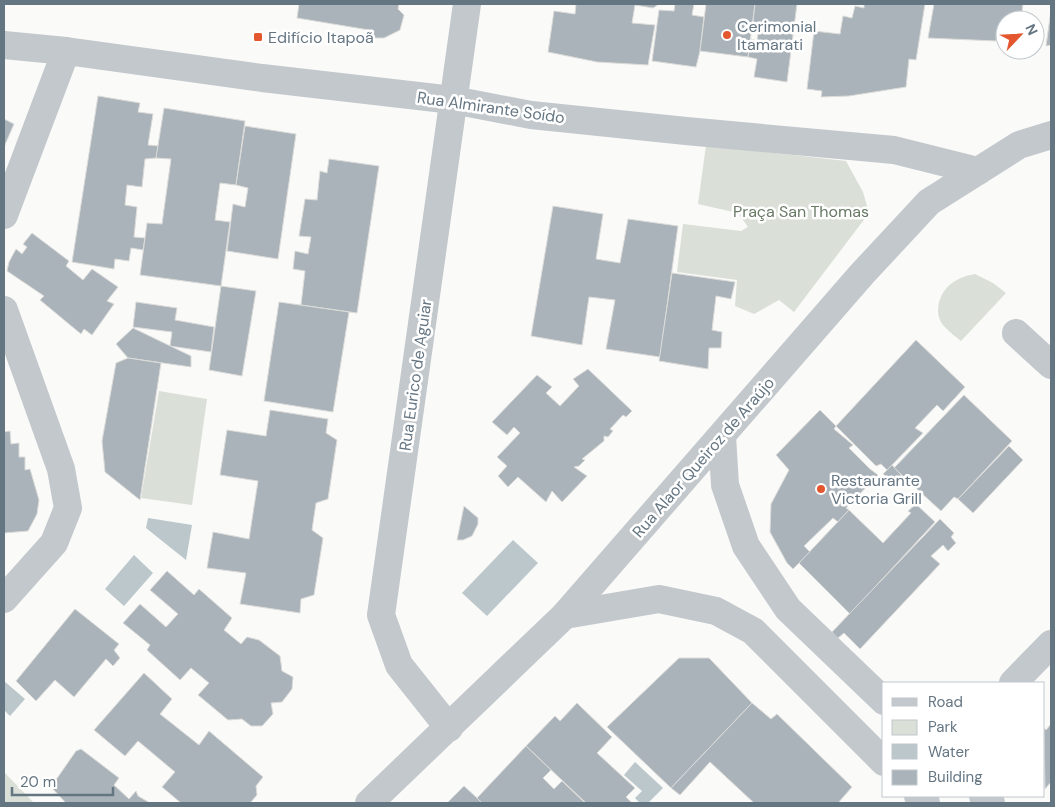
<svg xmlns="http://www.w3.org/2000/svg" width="1055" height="807" font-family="'DM Sans',sans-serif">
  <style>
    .green { fill: #dadfd7 }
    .water { fill: #bbc7cb }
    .building { fill: #aab3b9; stroke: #dcdcda }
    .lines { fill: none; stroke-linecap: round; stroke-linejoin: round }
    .minor { stroke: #c3c8cc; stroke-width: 28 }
    .poi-dot { fill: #e4572e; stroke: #fff; stroke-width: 2 }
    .labels { text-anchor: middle; stroke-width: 5; stroke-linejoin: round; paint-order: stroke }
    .poi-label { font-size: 16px; fill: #657683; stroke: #fff; text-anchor: start }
    .street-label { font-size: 16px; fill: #657683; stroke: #fff }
    .park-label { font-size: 16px; fill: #687a64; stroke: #fff }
  </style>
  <rect width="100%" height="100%" fill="#fafaf8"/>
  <g class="green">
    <path d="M706,145L846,161L863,192L869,213L794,312L779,300L754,314L735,306L737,280L677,272L683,224L741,231L748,227L738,213L698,204Z"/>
    <path d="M975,274L993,283L1006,293L961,341C955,336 948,331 943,325C939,320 938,315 938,310C939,289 955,277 975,274Z"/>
    <path d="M159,391L207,399L192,505L141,498Z"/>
    <path d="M4,772L34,803H4Z"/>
  </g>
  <g class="water">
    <path d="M148,518L192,525L186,560L146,528Z"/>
    <path d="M513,540L538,563L487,616L462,593Z"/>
    <path d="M134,555L153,573L124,606L105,589Z"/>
    <path d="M4,681L25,699L10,716L4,710Z"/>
    <path d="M635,762L663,788L648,803H640L635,798L642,791L624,775Z"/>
  </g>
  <g class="building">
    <path d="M299,4H399L398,9L404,15L400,30L384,38H373L369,30L297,18Z"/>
    <path d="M576,4H659L653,8L635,5L632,23L655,25L648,65L597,62L548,52L554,11L575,14Z"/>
    <path d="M675,4H694L692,15L704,17L700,51L696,67L652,61L659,10L674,11Z"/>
    <path d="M706,4H755L748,57L700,51Z"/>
    <path d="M755,4H797L787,82L754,77L757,59L748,57L751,39L757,41L758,32L752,30Z"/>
    <path d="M864,4H925L916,60L909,59L906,87L849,96L821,97L822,91L807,89L814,31L840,34L843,16L852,18L855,6L864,8Z"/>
    <path d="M934,4H1023L1021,20H1005V30H997L996,41L928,38Z"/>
    <path d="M1051,10V45L1046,46Z"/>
    <path d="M98,96L140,103L138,112L153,114L148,145L159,146L156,158L145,159L142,187L127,185L125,205L137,207L134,237L145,238L143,250L131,248L129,261L115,259L114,269L72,262Z"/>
    <path d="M164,108L245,121L236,185L220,183L215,220L230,222L221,286L140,275L147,223L162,224L171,159L156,158Z"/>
    <path d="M4,119L14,124L4,147Z"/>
    <path d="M245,126L296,134L278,259L227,251L233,204L245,207L248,188L236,185Z"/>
    <path d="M329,159L379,166L357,313L301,305L305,271L293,269L295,251L308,254L311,237L299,236L305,199L317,200L320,171L327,173Z"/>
    <path d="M553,206L603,214L596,259L620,263L628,219L678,226L660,357L606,349L615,300L589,297L582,345L531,336Z"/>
    <path d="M32,233L69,261L66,266L83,280L92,269L118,287L107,301L114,304L92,335L84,329L81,334L40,300L44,296L7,271L9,262L16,249L22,254L27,247L23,244Z"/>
    <path d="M672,273L735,282L731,299L716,296L712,330L722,332L721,348H709L708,369L659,361Z"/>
    <path d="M221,286L256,291L242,376L209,370Z"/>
    <path d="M136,302L177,308L175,320L214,327L211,352L170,346L172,332L133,327Z"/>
    <path d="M279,302L349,312L333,412L264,401Z"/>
    <path d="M133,328L191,356V367L128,358L116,344Z"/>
    <path d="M916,340L965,387L943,411L937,405L915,428L923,433L887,470L881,464L876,466L836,426Z"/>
    <path d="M128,358L161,363L140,500L105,472L102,441L116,363Z"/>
    <path d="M588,369L632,411L626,417L623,415L610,429L613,431L608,437L604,436V441L582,459L585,460L579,466L574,467L587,476L562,502L552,491L546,502L518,477L508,487L498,476L507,466L497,457L520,433L514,427L507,435L492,422L537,375L552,387L546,393L560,406L579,386L573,379Z"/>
    <path d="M964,395L1012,441L958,499L954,497L941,511L894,468Z"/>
    <path d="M270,410L328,419L326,433L337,440L328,499L316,503L312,530L323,538L314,595L301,599L300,613L240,604L246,573L207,568L213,532L249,539L258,481L220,475L227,430L266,436Z"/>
    <path d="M820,410L836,426L834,429L853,445L849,448L870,469L878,475L846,508L849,510L838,522L833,518L804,546L810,552L793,569L787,563L770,532L771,504L789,470L776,455Z"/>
    <path d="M10,431L11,444L19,443V457H25V470L30,469L39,500L37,514L28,531L4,533V432Z"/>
    <path d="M1009,446L1023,460L973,513L958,499Z"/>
    <path d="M892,465L903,477L896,485L883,474Z"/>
    <path d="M916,504L935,522L850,614L799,563L849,510L883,543L911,513L908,511Z"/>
    <path d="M464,506L478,518V524L472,536L463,540H457Z"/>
    <path d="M940,519L954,533L951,537L956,543L948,551L943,545L931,556L940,564L860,649L844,633L838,638L832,632Z"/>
    <path d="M167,571L194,595L199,589L232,618L224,630L241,644L247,637L259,640L280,656L282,671L293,677L292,689L282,702L271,703L273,714L262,726H251L242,719L228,720L198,695L209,683L191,668L180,680L147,650L150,645L123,623L140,604L166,627L178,614L150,590Z"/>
    <path d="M75,609L119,644L114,650L120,658L113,666L106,659L74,697L55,680L36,701L16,681Z"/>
    <path d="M679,658H709L752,703L671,788L607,727Z"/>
    <path d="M144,673L172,699L160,714L199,745L209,731L263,777L256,786L257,795L250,803H181L162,787L175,772L138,741L125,756L94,730Z"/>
    <path d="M577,703L612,737L597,753L635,788L626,797L632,803H586L526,746L555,716L560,721Z"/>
    <path d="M752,703L771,719L777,714L852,787L838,803H754L710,762L680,795L671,788Z"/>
    <path d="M1051,724V782L1045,789L1044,728L1046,730Z"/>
    <path d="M526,746L551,770L543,778L554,789L562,781L585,803H482L477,798Z"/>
    <path d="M81,749L119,778L114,785L129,799L136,791L138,796L150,803H66L51,787L76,751Z"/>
    <path d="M464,786L477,798L482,803H447Z"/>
  </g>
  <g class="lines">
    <g class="minor">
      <path d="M4,45L66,51L262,78L453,100L531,115L686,131L894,150L978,171"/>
      <path d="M4,215L66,51"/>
      <path d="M4,310L61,469L68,508L54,543L4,599"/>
      <path d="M1016,333L1051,365"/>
      <path d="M722,436L725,485L746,546L788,609L884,701"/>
      <path d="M565,615L659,599L716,611L753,631L884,762"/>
      <path d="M1013,683L1051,644"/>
      <path d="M449,728L399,665L381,615L467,4"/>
      <path d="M918,796L926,803"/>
      <path d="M983,796L991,803"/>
      <path d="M369,803L565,615L862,274L929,202L1019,145L1051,135"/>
    </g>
  </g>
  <g class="poi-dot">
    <circle cx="727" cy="35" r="5"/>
    <rect x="253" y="32" width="10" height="10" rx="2.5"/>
    <circle cx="821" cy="489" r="5"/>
  </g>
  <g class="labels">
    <g class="poi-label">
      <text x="737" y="32">Cerimonial<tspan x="737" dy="18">Itamarati</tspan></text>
      <text x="268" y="43">Edifício Itapoã</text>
      <text x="831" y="486">Restaurante<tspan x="831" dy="18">Victoria Grill</tspan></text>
    </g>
    <g class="street-label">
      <text transform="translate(491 107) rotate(8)" y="6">Rua Almirante Soído</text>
      <text transform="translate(415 375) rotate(-82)" y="6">Rua Eurico de Aguiar</text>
      <text transform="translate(703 457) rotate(-49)" y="6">Rua Alaor Queiroz de Araújo</text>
    </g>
    <g class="park-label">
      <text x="801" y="217">Praça San Thomas</text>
    </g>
  </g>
  <rect width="1055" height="807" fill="none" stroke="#657683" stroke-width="10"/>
  <rect x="882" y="682" width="162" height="115" fill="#ffffff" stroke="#c1c8cd"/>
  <rect x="892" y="698" width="25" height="8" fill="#c3c8cc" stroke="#c1c8cd"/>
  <text x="928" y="707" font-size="15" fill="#657683">Road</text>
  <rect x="892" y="720" width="25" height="15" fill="#dadfd7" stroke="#c1c8cd"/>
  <text x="928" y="732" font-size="15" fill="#657683">Park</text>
  <rect x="892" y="744" width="25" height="15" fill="#bbc7cb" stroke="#c1c8cd"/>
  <text x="928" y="757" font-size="15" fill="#657683">Water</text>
  <rect x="892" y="770" width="25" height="15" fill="#aab3b9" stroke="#c1c8cd"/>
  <text x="928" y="782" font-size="15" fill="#657683">Building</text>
  <g transform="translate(1020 35) rotate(65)"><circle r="24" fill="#ffffff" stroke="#c1c8cd"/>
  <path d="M0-4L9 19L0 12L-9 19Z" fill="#e4572e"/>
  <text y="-8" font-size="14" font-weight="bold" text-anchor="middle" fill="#657683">N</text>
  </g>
  <path d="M12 787v8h101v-8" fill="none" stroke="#657683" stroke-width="2.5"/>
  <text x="20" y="787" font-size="15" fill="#657683" stroke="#ffffff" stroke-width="4" paint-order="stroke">20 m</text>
</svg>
